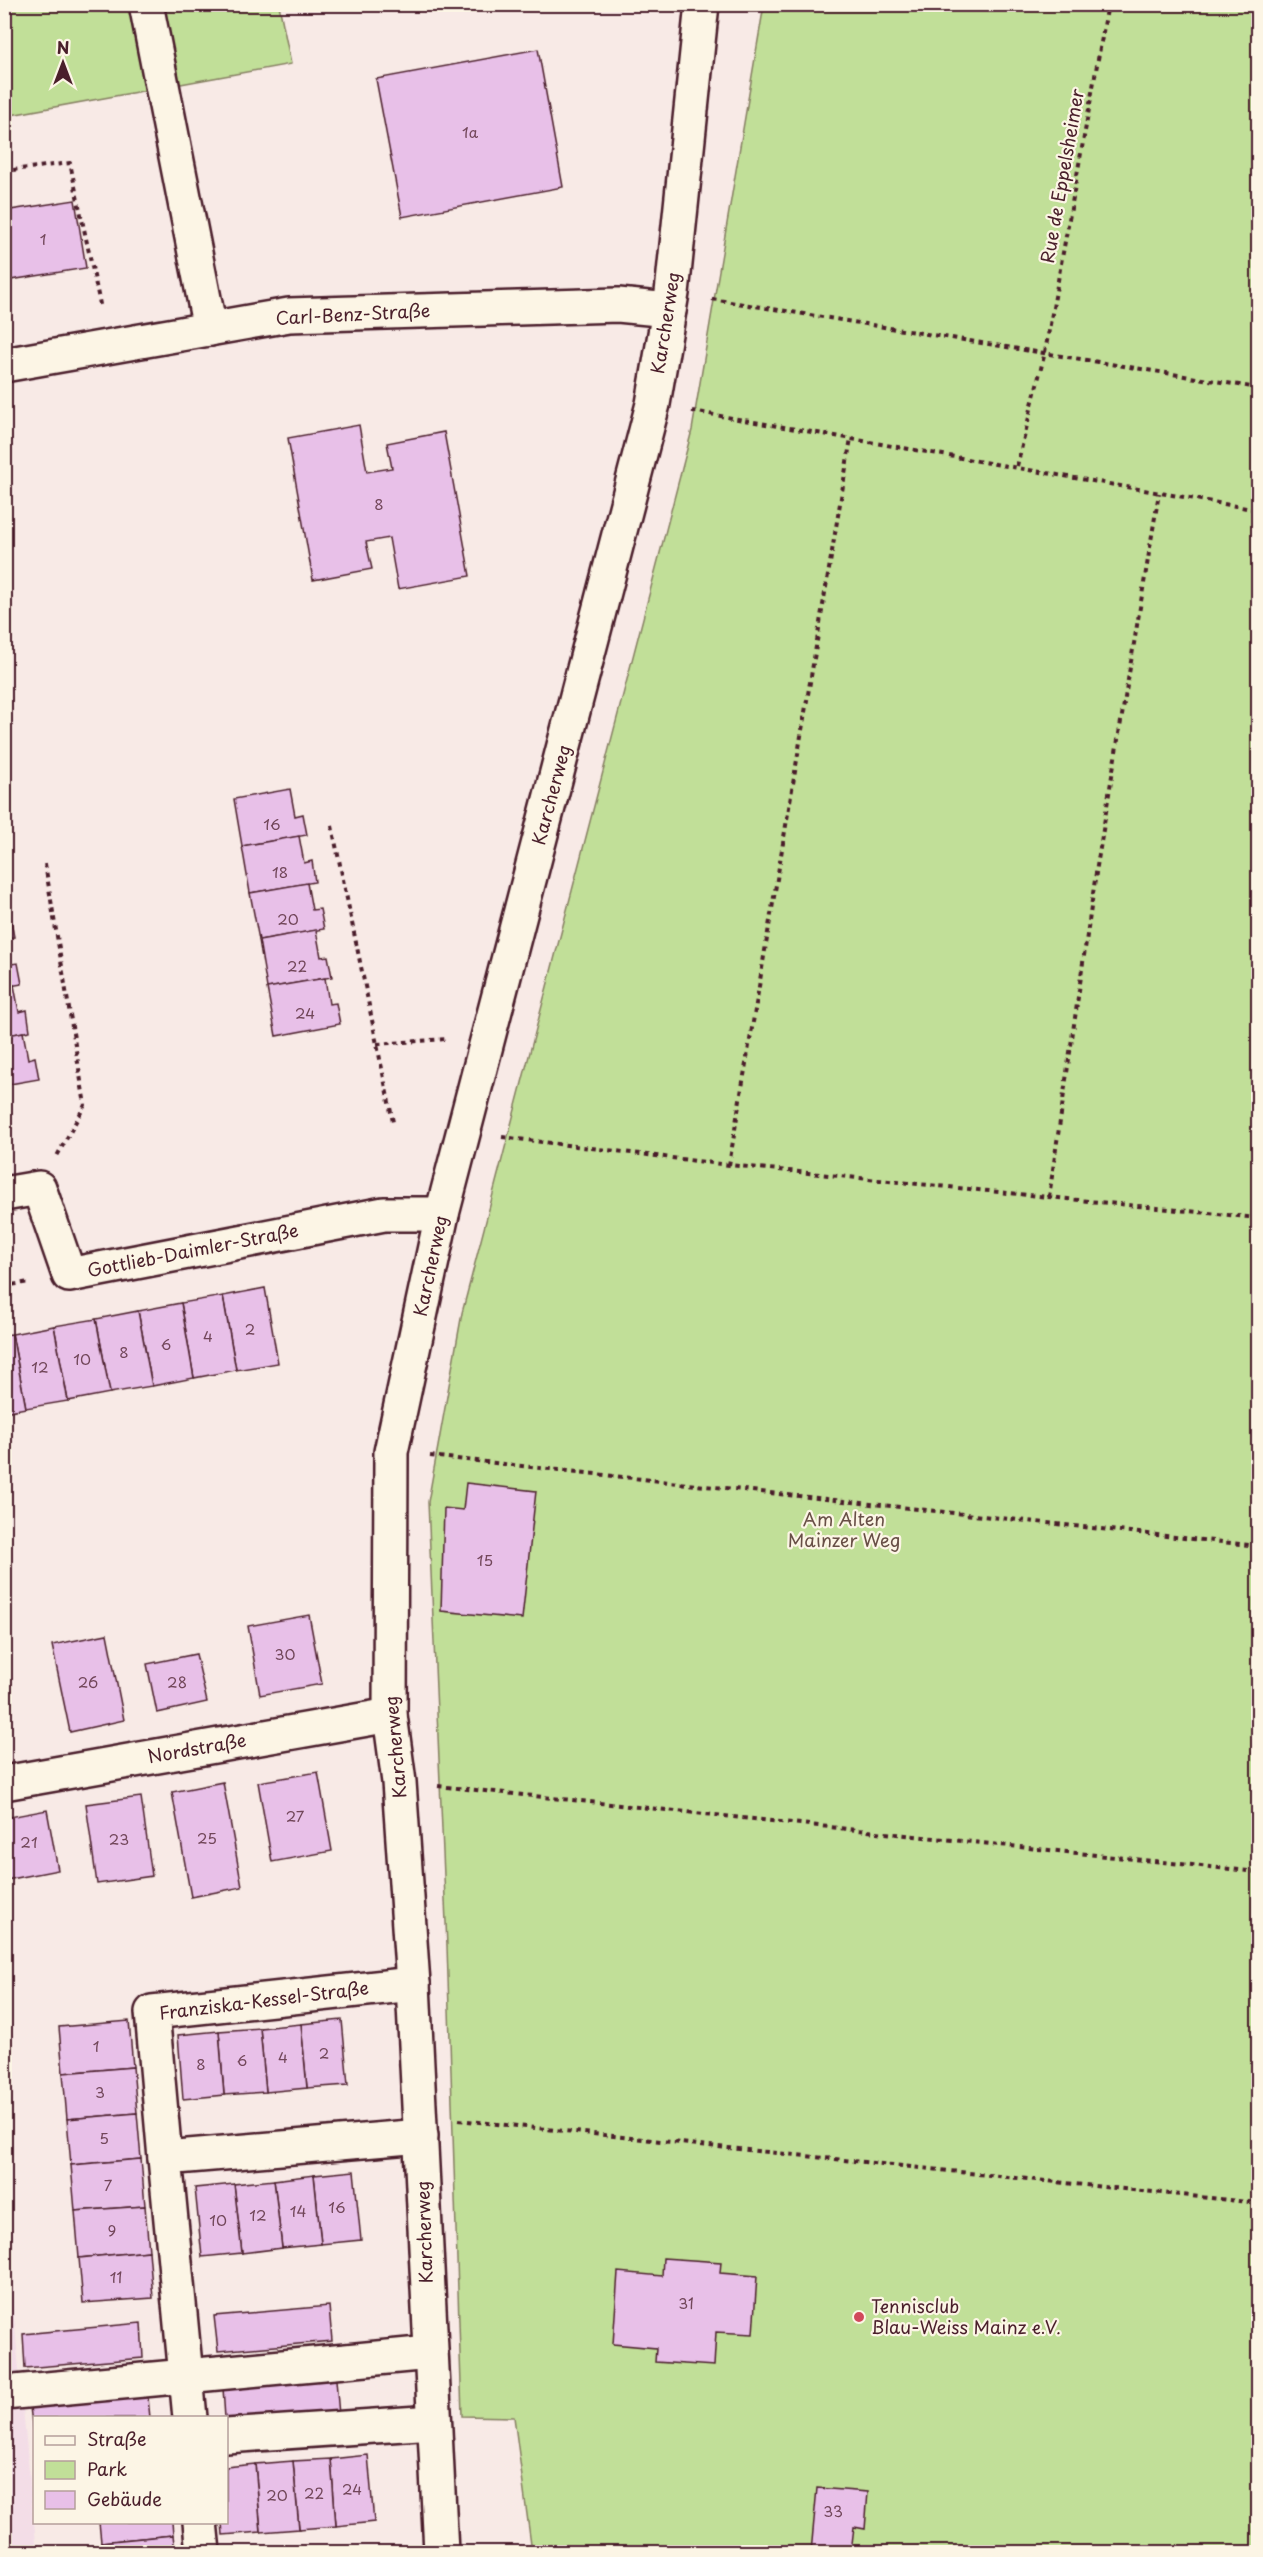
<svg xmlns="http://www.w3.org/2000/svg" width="1263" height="2557" font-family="'Playpen Sans',sans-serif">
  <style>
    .built { fill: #f3dde7 }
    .green { fill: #c1df98; stroke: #867f62; stroke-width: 1.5 }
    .building { fill: #e8c0e8; stroke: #4a1f2b; stroke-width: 1.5 }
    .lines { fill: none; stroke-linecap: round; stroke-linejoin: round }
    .minor-casing { stroke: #4a1f2b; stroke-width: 38 }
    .path { stroke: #4a1f2b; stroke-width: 4; stroke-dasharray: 4.5 4.5; stroke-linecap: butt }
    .minor { stroke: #fcf5e5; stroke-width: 33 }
    .poi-dot { fill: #d1495b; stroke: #fcf5e5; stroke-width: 2 }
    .labels { text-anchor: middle; stroke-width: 4.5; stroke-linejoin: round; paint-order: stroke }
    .number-label { font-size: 15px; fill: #72475a }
    .street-label { font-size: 18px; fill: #4a1f2b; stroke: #fcf5e5 }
    .park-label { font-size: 18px; fill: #684f46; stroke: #fcf5e5 }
    .poi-label { font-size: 18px; fill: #4a1f2b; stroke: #fcf5e5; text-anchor: start }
  </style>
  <rect width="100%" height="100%" fill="#f8eae6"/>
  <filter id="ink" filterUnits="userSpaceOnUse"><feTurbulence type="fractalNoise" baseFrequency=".0167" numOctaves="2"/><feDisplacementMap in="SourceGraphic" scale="12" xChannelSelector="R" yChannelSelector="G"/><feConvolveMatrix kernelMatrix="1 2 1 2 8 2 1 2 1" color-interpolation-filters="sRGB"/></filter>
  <g filter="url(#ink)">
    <path class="built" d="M5,2226L37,2552H5Z"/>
    <g class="green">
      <path d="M5,5H279L291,64L5,116Z"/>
      <path d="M764,5H1258V2552H532L514,2417L462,2416L447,1946L428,1502L462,1313L692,430Z"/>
    </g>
    <g class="building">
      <path d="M538,49L563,187L402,217L376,79Z"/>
      <path d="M75,200L86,268L4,281V211Z"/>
      <path d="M359,425L367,472L392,468L387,443L444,432L470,576L398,589L389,538L366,542L372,569L313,580L288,438Z"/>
      <path d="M290,789L295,816L303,814L307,835L242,846L234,799Z"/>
      <path d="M299,836L304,863L312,861L315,882L250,893L242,846Z"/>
      <path d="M307,883L312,910L320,909L324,929L259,940L250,893Z"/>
      <path d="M10,916L14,937L4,938V917Z"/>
      <path d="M316,930L321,957L328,956L332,977L267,988L259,940Z"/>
      <path d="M4,938L11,964L18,963L22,984L4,987Z"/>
      <path d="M325,978L329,1004L336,1003L340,1024L276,1036L267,988Z"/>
      <path d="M14,985L19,1012L27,1010L30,1031L4,1036V987Z"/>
      <path d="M23,1032L28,1059L35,1057L39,1079L4,1085V1036Z"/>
      <path d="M265,1288L278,1363L236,1370L223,1296Z"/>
      <path d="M223,1296L236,1370L194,1378L181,1303Z"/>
      <path d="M181,1303L194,1378L152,1386L138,1311Z"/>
      <path d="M138,1311L152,1386L110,1393L96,1319Z"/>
      <path d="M96,1319L110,1393L68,1401L54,1326Z"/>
      <path d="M54,1326L68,1401L26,1408L12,1334Z"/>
      <path d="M12,1334L26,1408L4,1412V1335Z"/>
      <path d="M466,1483L536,1491L522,1619L441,1611L444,1508L463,1510Z"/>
      <path d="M309,1615L322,1684L260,1695L248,1626Z"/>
      <path d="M107,1634L124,1720L70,1732L52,1645Z"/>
      <path d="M196,1654L207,1702L157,1713L147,1664Z"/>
      <path d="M318,1772L332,1851L272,1862L258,1782Z"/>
      <path d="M223,1782L242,1887L191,1897L172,1792Z"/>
      <path d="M141,1797L152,1876L97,1884L86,1804Z"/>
      <path d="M47,1810L58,1870L6,1880L4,1818Z"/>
      <path d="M342,2020L348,2085L307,2088L301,2024Z"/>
      <path d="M129,2021L133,2067L63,2073L59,2027Z"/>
      <path d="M301,2024L307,2088L266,2092L260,2028Z"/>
      <path d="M260,2028L266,2092L224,2095L219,2031Z"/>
      <path d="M219,2031L224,2095L183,2099L178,2035Z"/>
      <path d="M133,2067L137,2113L67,2119L63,2073Z"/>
      <path d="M137,2113L141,2159L71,2165L67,2119Z"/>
      <path d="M141,2159L145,2206L75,2211L71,2165Z"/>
      <path d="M354,2171L361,2240L321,2244L314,2175Z"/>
      <path d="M314,2175L321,2244L282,2248L274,2180Z"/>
      <path d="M274,2180L282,2248L242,2253L234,2184Z"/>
      <path d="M234,2184L242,2253L202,2257L195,2188Z"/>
      <path d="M145,2206L149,2251L79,2258L75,2211Z"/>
      <path d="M149,2251L153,2298L83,2303L79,2258Z"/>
      <path d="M663,2258L721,2262L720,2273L757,2276L753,2334L716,2332L714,2366L655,2362L656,2348L613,2344L618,2272L662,2276Z"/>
      <path d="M329,2306L332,2341L218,2351L214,2316Z"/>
      <path d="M141,2323L143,2358L25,2368L23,2334Z"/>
      <path d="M336,2380L339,2415L226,2422L225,2418L223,2388Z"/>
      <path d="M148,2397L150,2418H34V2441L30,2407Z"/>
      <path d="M368,2455L374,2522L336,2526L331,2459Z"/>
      <path d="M331,2459L336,2526L299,2529L293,2461Z"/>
      <path d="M293,2461L299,2529L261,2532L255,2464Z"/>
      <path d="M255,2464L261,2532L223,2535L222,2522H226V2467Z"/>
      <path d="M817,2488L868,2492L865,2529L854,2527L851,2552H811Z"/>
      <path d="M99,2522H172L173,2535L101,2542Z"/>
      <path d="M173,2535L175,2552H102L101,2542Z"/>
    </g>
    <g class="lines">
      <g class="minor-casing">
        <g id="minor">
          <path d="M146,4L210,329"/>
          <path d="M4,365L289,315L618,305L669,310"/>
          <path d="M4,1194L39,1188L69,1275L384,1214H442"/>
          <path d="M4,1783L390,1715"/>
          <path d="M421,2136L165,2158L186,2376L430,2353"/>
          <path d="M165,2158L152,2012L413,1984"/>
          <path d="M4,2393L186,2376L190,2418"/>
          <path d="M226,2436L434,2422"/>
          <path d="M200,2522L203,2552"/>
          <path d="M441,2552L413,1984L399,1782L390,1715L391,1452L442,1214L653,404L672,293L702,4"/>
        </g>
      </g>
      <g class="path">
        <path d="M4,171L70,163L101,309"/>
        <path d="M712,299L1258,388"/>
        <path d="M692,411L1258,510"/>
        <path d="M1017,466L1045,352L1108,4"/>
        <path d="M332,826L393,1122"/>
        <path d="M45,864L85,1105L57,1156"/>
        <path d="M377,1044L446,1039"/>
        <path d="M502,1137L729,1165L1258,1218"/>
        <path d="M729,1165L851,438"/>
        <path d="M1049,1197L1097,866L1159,493"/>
        <path d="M4,1286L30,1282"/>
        <path d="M430,1456L1258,1546"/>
        <path d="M438,1786L1258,1872"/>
        <path d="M459,2120L1258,2203"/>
      </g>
      <use href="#minor" class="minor"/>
    </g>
  </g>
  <circle class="poi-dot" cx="859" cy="2317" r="6"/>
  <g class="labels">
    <g class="number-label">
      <text x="470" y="138">1a</text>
      <text x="43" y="245">1</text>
      <text x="379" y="510">8</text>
      <text x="272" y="830">16</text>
      <text x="280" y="878">18</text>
      <text x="288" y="925">20</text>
      <text x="297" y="972">22</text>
      <text x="305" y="1019">24</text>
      <text x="250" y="1335">2</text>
      <text x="208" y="1342">4</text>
      <text x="166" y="1350">6</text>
      <text x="124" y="1358">8</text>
      <text x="82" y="1365">10</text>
      <text x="40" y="1373">12</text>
      <text x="485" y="1566">15</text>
      <text x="285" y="1660">30</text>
      <text x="88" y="1688">26</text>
      <text x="177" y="1688">28</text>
      <text x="295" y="1822">27</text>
      <text x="207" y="1844">25</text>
      <text x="119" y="1845">23</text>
      <text x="29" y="1848">21</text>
      <text x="96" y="2052">1</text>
      <text x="324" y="2059">2</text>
      <text x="283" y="2063">4</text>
      <text x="242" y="2066">6</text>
      <text x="201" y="2070">8</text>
      <text x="100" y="2098">3</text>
      <text x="104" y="2144">5</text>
      <text x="108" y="2191">7</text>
      <text x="337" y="2213">16</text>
      <text x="298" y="2217">14</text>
      <text x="258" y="2221">12</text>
      <text x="218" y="2226">10</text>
      <text x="112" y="2236">9</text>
      <text x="116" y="2283">11</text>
      <text x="686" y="2309">31</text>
      <text x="352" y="2495">24</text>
      <text x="314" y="2499">22</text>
      <text x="277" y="2501">20</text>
      <text x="833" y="2517">33</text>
    </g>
    <g class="street-label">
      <text transform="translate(1063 176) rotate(-80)" y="6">Rue de Eppelsheimer</text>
      <text transform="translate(353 315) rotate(-3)" y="6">Carl-Benz-Straße</text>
      <text transform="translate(666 323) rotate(-81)" y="6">Karcherweg</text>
      <text transform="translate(552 795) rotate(-75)" y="6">Karcherweg</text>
      <text transform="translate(193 1251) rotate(-11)" y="6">Gottlieb-Daimler-Straße</text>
      <text transform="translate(431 1266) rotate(-78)" y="6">Karcherweg</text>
      <text transform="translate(396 1747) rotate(-95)" y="6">Karcherweg</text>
      <text transform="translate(197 1749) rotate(-10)" y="6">Nordstraße</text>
      <text transform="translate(264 2001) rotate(-7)" y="6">Franziska-Kessel-Straße</text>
      <text transform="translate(425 2232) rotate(-92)" y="6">Karcherweg</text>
    </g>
    <g class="park-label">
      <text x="844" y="1526">Am Alten<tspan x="844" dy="21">Mainzer Weg</tspan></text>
    </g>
    <g class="poi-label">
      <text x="871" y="2313">Tennisclub<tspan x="871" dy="21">Blau-Weiss Mainz e.V.</tspan></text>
    </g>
  </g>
  <rect width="1263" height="2557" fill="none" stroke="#fcf5e5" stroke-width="24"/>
  <rect x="12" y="12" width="1239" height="2533" fill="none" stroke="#4a1f2b" stroke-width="2" filter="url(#ink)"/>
  <rect x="33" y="2416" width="195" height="108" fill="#fcf5e5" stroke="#b59f9b" stroke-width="1.5"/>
  <rect x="45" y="2436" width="30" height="9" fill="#fcf5e5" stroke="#b59f9b" stroke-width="1.5"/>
  <text x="87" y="2446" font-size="18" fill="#4a1f2b">Straße</text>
  <rect x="45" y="2461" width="30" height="18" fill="#c1df98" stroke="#b59f9b" stroke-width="1.5"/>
  <text x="87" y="2476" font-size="18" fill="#4a1f2b">Park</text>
  <rect x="45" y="2491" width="30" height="18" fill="#e8c0e8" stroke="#b59f9b" stroke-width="1.5"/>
  <text x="87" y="2506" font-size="18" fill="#4a1f2b">Gebäude</text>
  <g transform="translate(63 63)" stroke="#fcf5e5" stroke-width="4.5" paint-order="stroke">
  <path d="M0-4.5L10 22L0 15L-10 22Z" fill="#4a1f2b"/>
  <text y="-9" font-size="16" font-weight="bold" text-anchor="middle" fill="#4a1f2b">N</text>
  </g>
</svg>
